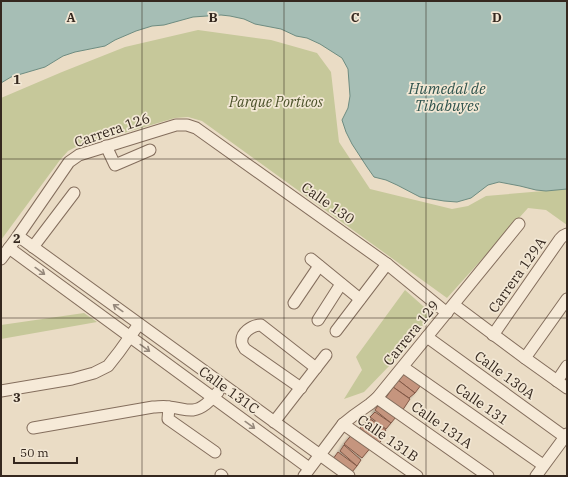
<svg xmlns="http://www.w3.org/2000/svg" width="568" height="477" font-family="'IBM Plex Serif',serif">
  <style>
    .green { fill: #c6c89a }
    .water { fill: #a6beb5; stroke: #6e8c81 }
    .building { fill: #c5957e; stroke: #815745; filter: url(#shadow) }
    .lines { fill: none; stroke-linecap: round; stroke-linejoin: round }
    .minor-casing { stroke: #846e5d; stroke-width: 13 }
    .minor { stroke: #f6ead8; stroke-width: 11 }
    .oneway { stroke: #96897c }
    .grid { fill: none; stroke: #35281f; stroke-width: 1; stroke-opacity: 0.55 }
    .labels { text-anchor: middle; stroke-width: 3.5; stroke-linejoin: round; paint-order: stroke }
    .park-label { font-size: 14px; font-style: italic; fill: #495028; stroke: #f2e7d4 }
    .street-label { font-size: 14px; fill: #35281f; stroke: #f2e7d4 }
    .water-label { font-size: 15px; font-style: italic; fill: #30544e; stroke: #f2e7d4 }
    .grid-label { font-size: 13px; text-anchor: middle; font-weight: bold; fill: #35281f; stroke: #f2e7d4; stroke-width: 3.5; stroke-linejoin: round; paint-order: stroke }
  </style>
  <defs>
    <filter id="shadow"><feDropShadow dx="-3.5" dy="3.5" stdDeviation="1" flood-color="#0004"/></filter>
  </defs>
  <rect width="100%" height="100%" fill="#eadcc5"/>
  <g class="green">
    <path d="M198,30L271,40L317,53L331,72L339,142L370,189L452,209L468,206L486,196L567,189V225L546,210L528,208L447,298L202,121L188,117L175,118L76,147L68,151L60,160L1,240V98L62,72L125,47Z"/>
    <path d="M405,290L432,314L391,364L364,392L344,399L362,370L356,357Z"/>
    <path d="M84,313L97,322L1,339V325Z"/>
  </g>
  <path class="water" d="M1,1H567V189L546,191L536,190L520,186L499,182L488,185L471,198L457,202L444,201L420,197L397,185L386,180L374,177L367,167L352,144L346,132L342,120L348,108L350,96L348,69L342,58L320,44L307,38L296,36L281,29L255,24L244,19L230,16L221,15L193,17L164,25L152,26L136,31L115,40L105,46L75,52L63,56L45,67L11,77L1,83Z"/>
  <g class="building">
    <path d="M405,372L421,385L415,393L398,380Z"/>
    <path d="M398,380L415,393L409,398L393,387Z"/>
    <path d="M393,387L410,399L402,411L385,399Z"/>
    <path d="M379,404L396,417L391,423L375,410Z"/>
    <path d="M375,412L391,423L386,429L370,417Z"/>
    <path d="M369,418L386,430L382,435L366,423Z"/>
    <path d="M364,424L384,438L378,444L360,428Z"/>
    <path d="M353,433L372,446L362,458L344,444Z"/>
    <path d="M344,445L361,460L357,466L340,451Z"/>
    <path d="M338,452L357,466L352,472L333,459Z"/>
  </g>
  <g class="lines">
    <g class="minor-casing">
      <g id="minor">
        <path d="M106,146L115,165L150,150"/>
        <path d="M18,236L349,476"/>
        <path d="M33,247L74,193"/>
        <path d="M9,248L309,468"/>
        <path d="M1,259L18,236L69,162L79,155L176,125H187L196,128L387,264L447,313"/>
        <path d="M311,259L360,299"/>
        <path d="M294,303L319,266"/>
        <path d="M454,305L525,358L567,388"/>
        <path d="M318,320L341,284"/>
        <path d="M336,331L387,264"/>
        <path d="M493,335L560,239L563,236L567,234"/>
        <path d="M427,337L565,437"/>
        <path d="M525,358L567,299"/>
        <path d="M403,367L543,465"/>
        <path d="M557,381L567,366"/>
        <path d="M301,388L245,349C244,347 242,345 242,343C240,333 252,325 261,325L316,368"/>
        <path d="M1,391L72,379L94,373L108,366L119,352L139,324"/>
        <path d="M377,398L488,476"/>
        <path d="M169,407L168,419L215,452"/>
        <path d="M274,422L326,355"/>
        <path d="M343,424L417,476"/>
        <path d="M33,428L153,407C158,407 164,406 169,407C185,408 192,415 206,404C211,400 214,397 218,392"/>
        <path d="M221,475L222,476"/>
        <path d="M304,476L343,424L353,416L370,404L377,398L519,224"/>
        <path d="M536,476L567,434"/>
      </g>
    </g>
    <use href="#minor" class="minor"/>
  </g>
  <defs><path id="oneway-shaft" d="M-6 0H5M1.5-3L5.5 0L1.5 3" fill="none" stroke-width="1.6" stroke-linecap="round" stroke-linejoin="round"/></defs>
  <g class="oneway">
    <use href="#oneway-shaft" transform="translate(40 271) rotate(36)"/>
    <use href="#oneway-shaft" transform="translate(118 308) rotate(-144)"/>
    <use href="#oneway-shaft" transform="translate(145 348) rotate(36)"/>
    <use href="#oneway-shaft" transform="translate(250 425) rotate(36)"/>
  </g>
  <path class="grid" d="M142,1V476M284,1V476M426,1V476M1,159H567M1,318H567"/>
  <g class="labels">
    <g class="park-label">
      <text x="276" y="107">Parque Porticos</text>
    </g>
    <g class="street-label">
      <text transform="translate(112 130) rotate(-19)" y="5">Carrera 126</text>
      <text transform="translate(328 203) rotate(35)" y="5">Calle 130</text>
      <text transform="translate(517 275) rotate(-55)" y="5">Carrera 129A</text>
      <text transform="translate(411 333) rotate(-51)" y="5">Carrera 129</text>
      <text transform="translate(505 375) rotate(36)" y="5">Calle 130A</text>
      <text transform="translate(229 390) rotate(36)" y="5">Calle 131C</text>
      <text transform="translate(482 404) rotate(35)" y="5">Calle 131</text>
      <text transform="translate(442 425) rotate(35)" y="5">Calle 131A</text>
      <text transform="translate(388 438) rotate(35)" y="5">Calle 131B</text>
    </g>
    <g class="water-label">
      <text x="447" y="94">Humedal de<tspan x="447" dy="17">Tibabuyes</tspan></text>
    </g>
  </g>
  <g class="grid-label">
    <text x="71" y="22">A</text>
    <text x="213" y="22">B</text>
    <text x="355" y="22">C</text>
    <text x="497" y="22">D</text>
    <text x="17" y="84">1</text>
    <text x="17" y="243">2</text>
    <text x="17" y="402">3</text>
  </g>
  <rect width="568" height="477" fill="none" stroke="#35281f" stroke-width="4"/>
  <path d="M14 457v6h63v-6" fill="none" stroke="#35281f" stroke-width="2"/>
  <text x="20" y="457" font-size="12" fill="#35281f" stroke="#f2e7d4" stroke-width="3" paint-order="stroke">50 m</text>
</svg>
